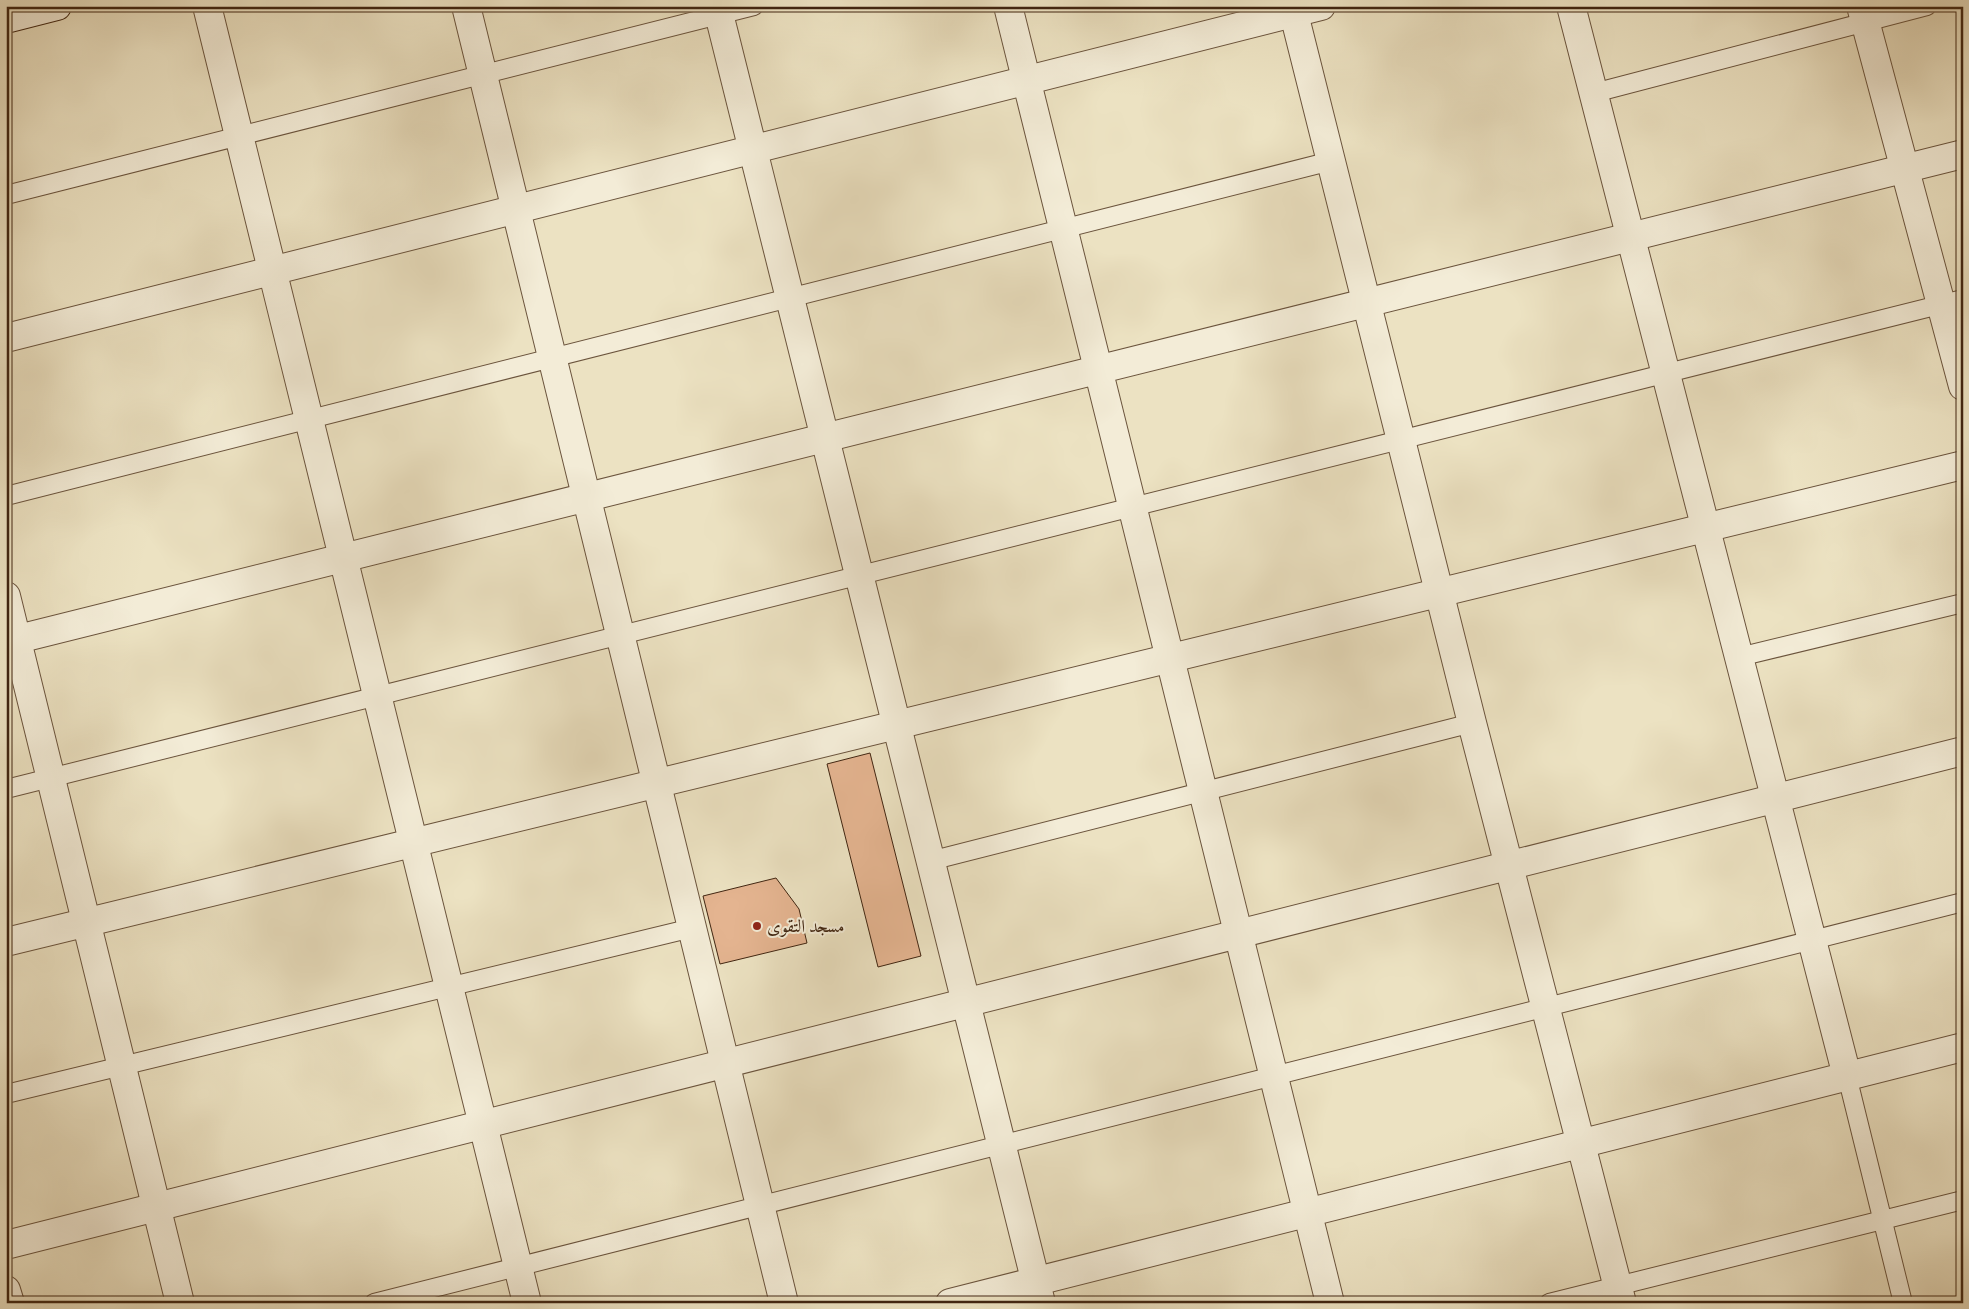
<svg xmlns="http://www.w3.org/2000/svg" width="1969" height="1309" font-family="'IM FELL DW Pica',Amiri,serif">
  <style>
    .building { fill: #e4b490; stroke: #402511 }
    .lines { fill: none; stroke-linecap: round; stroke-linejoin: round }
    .lane-casing { stroke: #6b543d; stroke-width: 20 }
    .street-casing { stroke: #6b543d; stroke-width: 30 }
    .secondary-casing { stroke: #402511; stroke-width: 30 }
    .lane { stroke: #f3ecd7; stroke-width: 18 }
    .street { stroke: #f3ecd7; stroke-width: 28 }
    .secondary { stroke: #f3ecd7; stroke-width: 28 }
    .poi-dot { fill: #8f2418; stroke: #f3ecd7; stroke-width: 2 }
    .labels { text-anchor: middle; stroke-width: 4; stroke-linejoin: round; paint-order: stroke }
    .poi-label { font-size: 18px; fill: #402511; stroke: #f3ecd7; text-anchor: start }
  </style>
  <rect width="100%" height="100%" fill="#ece2c2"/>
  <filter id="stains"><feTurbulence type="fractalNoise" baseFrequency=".004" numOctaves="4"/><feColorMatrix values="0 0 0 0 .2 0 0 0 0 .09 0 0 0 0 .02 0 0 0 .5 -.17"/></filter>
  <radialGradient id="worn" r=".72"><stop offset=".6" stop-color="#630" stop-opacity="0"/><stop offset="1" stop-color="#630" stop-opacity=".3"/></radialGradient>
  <g class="building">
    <path d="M870,753L921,956L878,967L827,764Z"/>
    <path d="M776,878L799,909L807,943L720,964L703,896Z"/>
  </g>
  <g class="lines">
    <g class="lane-casing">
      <g id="lane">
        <path d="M1594,93L1927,6"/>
        <path d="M6,195L754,6"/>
        <path d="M6,496L1331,161"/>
        <path d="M1739,657L1963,603"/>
        <path d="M6,789L1963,299"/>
        <path d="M930,861L1472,723"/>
        <path d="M1847,1076L1903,1303"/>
        <path d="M6,1094L692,928"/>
        <path d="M374,1303L1963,902"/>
        <path d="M1549,1303L1963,1200"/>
      </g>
    </g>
    <g class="street-casing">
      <g id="street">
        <path d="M207,6L527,1303"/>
        <path d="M466,6L784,1303"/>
        <path d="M717,6L1041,1303"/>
        <path d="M1008,6L1330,1303"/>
        <path d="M1292,6L1472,723L1622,1303"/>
        <path d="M1571,6L1847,1076"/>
        <path d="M1861,6L1963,386"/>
        <path d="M6,338L1321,6"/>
        <path d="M6,596L180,1303"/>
        <path d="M6,642L1963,154"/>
        <path d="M6,942L1963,465"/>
        <path d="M6,1245L1963,751"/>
        <path d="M6,1290L10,1303"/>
        <path d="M950,1303L1963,1047"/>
      </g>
    </g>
    <g class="secondary-casing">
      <path id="secondary" d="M6,19L57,6"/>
    </g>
    <use href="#lane" class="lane"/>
    <use href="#street" class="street"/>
    <use href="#secondary" class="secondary"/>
  </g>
  <circle class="poi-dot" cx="757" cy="926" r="5"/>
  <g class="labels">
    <g class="poi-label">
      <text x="767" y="932">مسجد التقوى</text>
    </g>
  </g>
  <rect width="1969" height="1309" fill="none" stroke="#ece2c2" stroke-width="25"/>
  <rect x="8" y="8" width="1954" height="1294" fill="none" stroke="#402511" stroke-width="2.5"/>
  <rect x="12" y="12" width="1944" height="1284" fill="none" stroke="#402511"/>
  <rect width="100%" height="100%" filter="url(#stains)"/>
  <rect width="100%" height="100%" fill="url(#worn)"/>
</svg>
